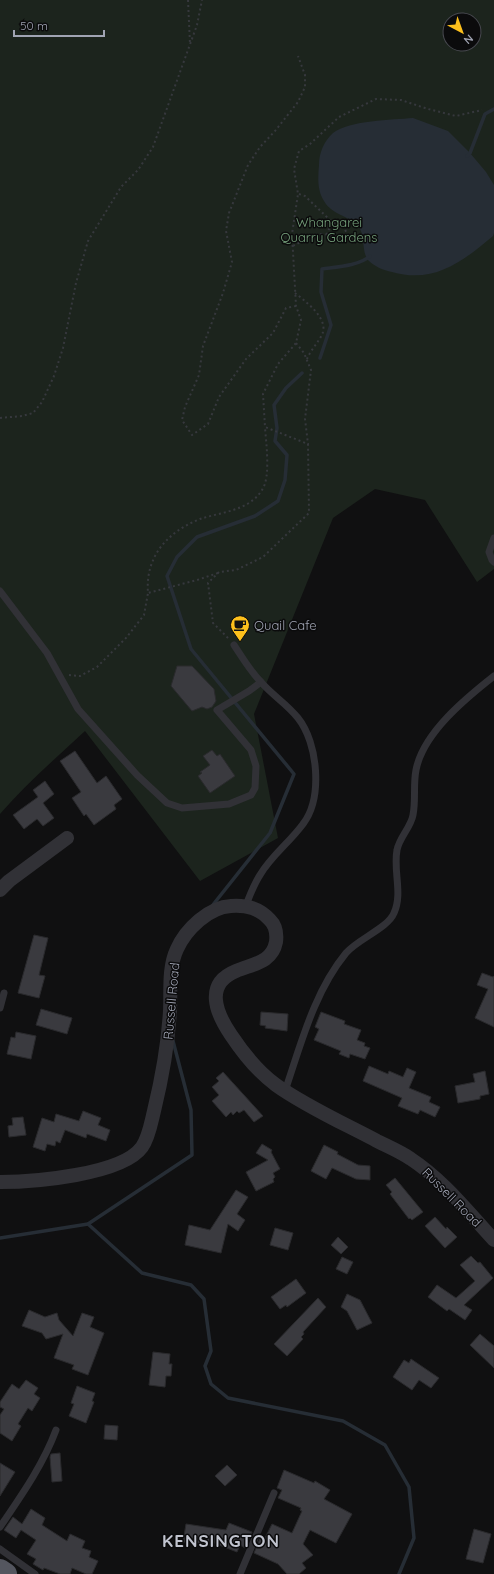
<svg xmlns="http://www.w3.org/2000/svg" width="494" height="1574" font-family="Quicksand,sans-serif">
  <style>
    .green { fill: #1c241d; fill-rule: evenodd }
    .water { fill: #262d35 }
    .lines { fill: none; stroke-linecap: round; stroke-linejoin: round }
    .stream { stroke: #262d35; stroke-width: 3.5 }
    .building { fill: #3a3a3f; stroke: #2a2a2d }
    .path { stroke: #36383d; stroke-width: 2; stroke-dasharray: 2 3; stroke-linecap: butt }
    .service { stroke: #313136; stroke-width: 7 }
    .minor { stroke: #313136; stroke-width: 14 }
    .trunk { stroke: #54565f; stroke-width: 22 }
    .labels { text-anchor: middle; stroke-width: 3; stroke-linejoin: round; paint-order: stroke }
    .park-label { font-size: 13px; fill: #75a07b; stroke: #0b0b0c }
    .poi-label { font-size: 13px; fill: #a0a4b3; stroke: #0b0b0c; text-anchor: start }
    .street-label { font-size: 13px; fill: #a0a4b3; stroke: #0b0b0c }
    .district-label { font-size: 17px; font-weight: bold; letter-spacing: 1px; fill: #c1c4cf; stroke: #0b0b0c }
  </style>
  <rect width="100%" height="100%" fill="#101011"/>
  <path class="green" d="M0,0H494V569L477,582L425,500L375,489L333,518L254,714L278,838L200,881L85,731C56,758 26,784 0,814ZM450,20H474V44H450Z"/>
  <path class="water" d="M413,118L448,131L470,153L486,172L494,185V233L493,236C462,262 434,284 392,272C383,270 375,267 368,260C361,251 366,235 358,226C348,215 332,215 324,201C317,190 318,177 319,165C319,153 324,141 333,133C350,120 392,120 413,118Z"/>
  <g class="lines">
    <g class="stream">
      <path d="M467,156L470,153L485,114L494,109"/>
      <path d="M320,358L331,325L321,292L322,269C336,267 359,266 370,256"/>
      <path d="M212,906L270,833L294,774L191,649L167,576L177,557L197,537L255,516L278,501L285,480L287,455L275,441L277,428L274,405L286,388L302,373"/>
      <path d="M88,1224L142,1273L191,1285L204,1299L211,1351L205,1366L211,1384L228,1398L343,1421L385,1445L409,1487L414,1538L399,1574"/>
      <path d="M0,1238L88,1224L192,1155L191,1110L173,1041"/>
    </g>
  </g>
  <g class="building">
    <path d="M177,666H192L214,689L216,701L212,707L207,709L202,707L192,711L171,686Z"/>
    <path d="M212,750L217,756L220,754L235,776L210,793L198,776L202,773L200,772L210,765L203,756Z"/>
    <path d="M75,751L97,783L106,776L122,799L114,805L116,809L94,825L86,814L84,816L72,798L81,792L60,761Z"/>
    <path d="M45,781L54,794L43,803L54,818L43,826L37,819L24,829L13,815L38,797L33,790Z"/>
    <path d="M34,935L48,938L39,975L45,976L39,998L18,993Z"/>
    <path d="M482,973L493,977L494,976V1027L475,1018L488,989L477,985Z"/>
    <path d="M41,1009L72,1018L67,1034L36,1025Z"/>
    <path d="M261,1012L288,1014L287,1031L265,1028L266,1026L260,1025Z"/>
    <path d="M321,1012L345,1021L344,1024L361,1030L357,1040L365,1043L364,1046L370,1048L365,1059L350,1054L349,1058L339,1054L341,1051L314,1040L319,1029L315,1027Z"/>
    <path d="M16,1032L36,1036L31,1059L7,1054L11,1037L15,1038Z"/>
    <path d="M369,1066L388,1074L389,1071L403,1077L407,1068L416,1072L409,1088L431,1097L429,1102L440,1107L435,1117L420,1110L418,1114L398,1106L402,1098L363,1081Z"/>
    <path d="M485,1071L489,1094L480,1096V1099L458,1103L455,1086L475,1082L473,1074Z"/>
    <path d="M223,1072L263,1116L254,1122L244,1110L239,1113L237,1111L233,1115L231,1112L226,1117L212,1101L219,1095L212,1087L219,1081L216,1078Z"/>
    <path d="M83,1111L101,1118L98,1125L110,1130L106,1141L87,1134L86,1138L65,1130L60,1143L56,1141L55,1146L47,1144L45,1151L33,1147L42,1118L54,1122L56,1114L79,1121Z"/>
    <path d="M23,1117L26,1135L9,1137L8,1126L13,1125L12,1118Z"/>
    <path d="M262,1144L272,1150L271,1152L280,1169L273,1173L275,1177L273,1179L274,1182L256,1191L246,1172L268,1160L256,1153Z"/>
    <path d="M324,1145L338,1152L337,1154L358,1165L370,1166V1180L356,1179L332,1168L326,1179L311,1171Z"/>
    <path d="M395,1178L423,1212L412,1220L410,1218L409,1219L390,1194L392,1192L386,1185Z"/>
    <path d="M236,1190L248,1197L237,1214L245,1220L238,1231L228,1224L221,1253L185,1245L189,1225L210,1230Z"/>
    <path d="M435,1217L446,1229L447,1227L457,1237L445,1248L425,1226Z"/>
    <path d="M275,1228L293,1233L288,1250L270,1245Z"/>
    <path d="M338,1237L348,1247L341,1254L331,1245Z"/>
    <path d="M471,1256L478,1263L480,1262L493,1278L464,1305L472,1310L465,1320L449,1309L447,1311L428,1297L437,1285L456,1298L475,1281L460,1265Z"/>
    <path d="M342,1257L353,1262L347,1274L336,1269Z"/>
    <path d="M296,1279L306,1293L287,1307L286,1305L280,1309L271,1297Z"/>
    <path d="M347,1294L360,1300L372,1323L357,1330L347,1311L341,1307Z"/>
    <path d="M318,1298L326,1307L303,1332L304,1334L301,1337L303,1339L287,1356L274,1344Z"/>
    <path d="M29,1310L45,1317L57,1313L59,1320L73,1336L82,1313L94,1317L90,1327L104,1333L88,1375L72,1369L74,1365L54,1358L63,1334L46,1339L42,1333L22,1326Z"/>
    <path d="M480,1334L494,1346V1368L470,1345Z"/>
    <path d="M153,1352L170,1354L169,1364H172L171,1376H166L165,1387L149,1385Z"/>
    <path d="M411,1359L439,1378L431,1388L419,1380L412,1390L393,1377L404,1360L409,1363Z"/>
    <path d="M26,1380L38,1388L34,1394L40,1398L32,1411L28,1408L18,1424L21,1426L12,1441L0,1433V1415L4,1409L0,1407V1402L12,1384L19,1389Z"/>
    <path d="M77,1386L95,1393L92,1401L94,1402L86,1423L69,1416L74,1404L71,1403Z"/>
    <path d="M105,1425L118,1426L117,1440L104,1439Z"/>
    <path d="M60,1453L62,1481L52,1482L50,1457L51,1454Z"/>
    <path d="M0,1463L15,1472L0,1496Z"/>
    <path d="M227,1465L237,1475L225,1486L215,1476Z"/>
    <path d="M284,1470L314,1483L315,1481L330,1490L324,1499L352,1514L336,1543L310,1530L303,1544L313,1555L302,1563L306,1568L299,1574H287L278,1564L254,1553L261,1536L265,1538L272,1524L292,1533L302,1511L300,1510L301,1508L278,1498L282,1490L277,1488Z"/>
    <path d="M31,1509L45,1518L42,1525L67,1541L70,1534L85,1541L82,1548L91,1551L89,1557L98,1561L92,1574H86L72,1568L70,1574H60L44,1568L43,1570L33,1564L36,1559L27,1554L36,1540L21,1530L16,1538L4,1530L13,1517L22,1524Z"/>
    <path d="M229,1523L252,1532L245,1548L240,1545L237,1552L214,1543V1546L183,1542L186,1524L226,1530Z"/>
    <path d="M474,1529L491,1534L483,1563L466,1559Z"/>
  </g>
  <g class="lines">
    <g class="path">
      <path d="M188,0L190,44"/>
      <path d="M299,194L305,196L332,222"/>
      <path d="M293,246C302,241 310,236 320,234C330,233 337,241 347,234L344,227L332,222L327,234"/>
      <path d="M295,293C305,301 327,317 323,332C320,341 311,349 307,359"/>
      <path d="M296,306L286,308L273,333L246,359L219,397L208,424L192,435L182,420L185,407L199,375L203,346L223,293L232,262L226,231L229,213L248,165L260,147L275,131L298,102L305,87V75L298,56"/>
      <path d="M296,343L304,353L311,370L305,419L308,444"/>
      <path d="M0,418L22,416L33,413L42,402L54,376L63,348L76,283L88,241L121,187L138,170L153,147L197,25L202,0"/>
      <path d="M218,573L197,580L148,593C145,557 167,532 200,519C221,512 249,511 262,490C271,477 266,443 265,427"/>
      <path d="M228,638L213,623L208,583L219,572L236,570L263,557L309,513L308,444L265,427L263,394L278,364L296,343L301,320L296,306L292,234L298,194L294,169L299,151L310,144L339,117L376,99L401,100L428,109L456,116L482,110"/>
      <path d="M69,675L80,676L97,667L126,638L144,615L148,593"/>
    </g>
    <g class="service">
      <path d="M494,538L489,552L492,560L494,562"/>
      <path d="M0,591L47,653L78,709L137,775L167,803L182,808L229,804L251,795L255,788L256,766L251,750L217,710L249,691L261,682"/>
      <path d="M234,645C242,657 250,671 261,682C272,695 287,704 298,718C318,743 323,798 303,824C290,842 271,856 260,875C254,884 250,895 246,905"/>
      <path d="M0,1008L4,993"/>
      <path d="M285,1091C301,1044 314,992 346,953C358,939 388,928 394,913C403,893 393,871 397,850C399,838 411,827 413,815C416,800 413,785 416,770C423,733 466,698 494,676"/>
      <path d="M0,1527C21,1496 43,1465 56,1430"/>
      <path d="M0,1549L35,1574"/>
      <path d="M240,1574L274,1493"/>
    </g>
    <g class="minor">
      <path d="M0,890L9,881L67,838"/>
      <path d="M0,1182C33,1182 122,1175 142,1147C149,1137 151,1123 154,1111C162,1078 168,1045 170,1011C171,991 168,968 177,949C186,929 209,907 231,906C247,905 259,908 270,920C276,926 277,934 276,942C272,963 252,964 236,971C204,984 216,1013 231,1035C243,1053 258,1072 276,1085C305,1106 345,1124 377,1141C389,1147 401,1152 411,1159C443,1180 468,1212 494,1240"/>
    </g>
    <path class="trunk" d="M0,1570L6,1574"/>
  </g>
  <defs>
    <g id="cafe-pin" transform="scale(1)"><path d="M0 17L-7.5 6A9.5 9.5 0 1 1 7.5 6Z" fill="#fdc01c" stroke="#0b0b0c"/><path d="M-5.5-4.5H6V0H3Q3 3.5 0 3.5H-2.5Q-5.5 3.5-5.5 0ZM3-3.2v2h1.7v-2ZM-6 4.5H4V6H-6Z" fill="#111"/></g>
  </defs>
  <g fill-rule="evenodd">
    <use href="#cafe-pin" x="240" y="625"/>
  </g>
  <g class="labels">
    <g class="park-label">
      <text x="329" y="227">Whangarei<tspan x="329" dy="15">Quarry Gardens</tspan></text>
    </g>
    <g class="poi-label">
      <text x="254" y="630">Quail Cafe</text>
    </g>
    <g class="street-label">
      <text transform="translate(171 1001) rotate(-85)" y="5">Russell Road</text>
      <text transform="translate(452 1197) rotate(45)" y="5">Russell Road</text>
    </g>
    <g class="district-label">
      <text x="221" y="1547">KENSINGTON</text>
    </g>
  </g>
  <g transform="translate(462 32) rotate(139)"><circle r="19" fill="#0b0b0c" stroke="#47484f"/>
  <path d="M0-3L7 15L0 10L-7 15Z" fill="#fdc01c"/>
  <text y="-6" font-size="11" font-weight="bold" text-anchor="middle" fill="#a0a4b3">N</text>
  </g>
  <path d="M14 30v6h90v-6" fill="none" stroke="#a0a4b3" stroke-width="2"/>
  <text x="20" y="30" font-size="12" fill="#a0a4b3" stroke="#0b0b0c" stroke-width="3" paint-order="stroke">50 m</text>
</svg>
